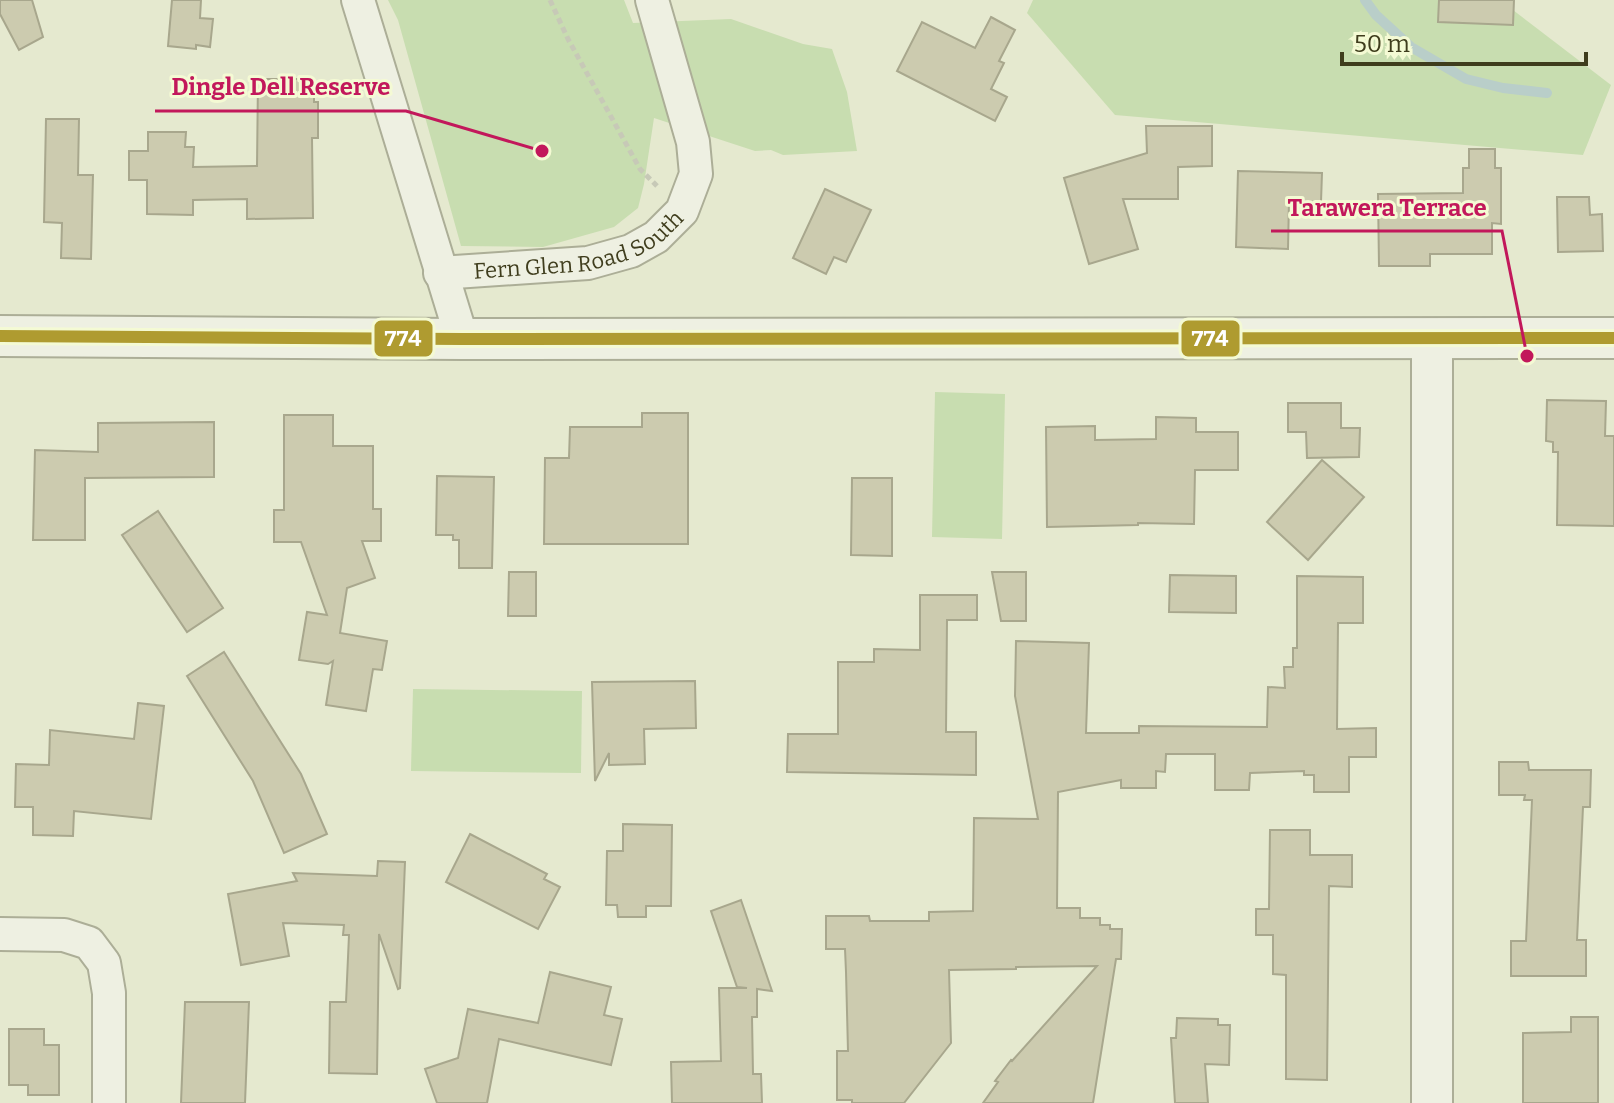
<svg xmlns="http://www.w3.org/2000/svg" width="1614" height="1103" font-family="Bitter,serif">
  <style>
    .green { fill: #c8ddb0 }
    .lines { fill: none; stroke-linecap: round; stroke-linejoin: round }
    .stream { stroke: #b9cec9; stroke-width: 10 }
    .building { fill: #cccbaf; stroke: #a8a78d; stroke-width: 2 }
    .minor-casing { stroke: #acae97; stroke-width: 36 }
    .tertiary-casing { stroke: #acae97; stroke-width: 44 }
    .path { stroke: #c7c9b7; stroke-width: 5; stroke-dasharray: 6 4; stroke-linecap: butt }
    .minor { stroke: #eef0e2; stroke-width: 32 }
    .tertiary { stroke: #eef0e2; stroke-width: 40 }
    .bus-1-casing { stroke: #f4fad4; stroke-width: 18 }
    .bus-1 { stroke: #af9b30; stroke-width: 12 }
    .labels { text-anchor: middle; stroke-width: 6; stroke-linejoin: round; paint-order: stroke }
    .street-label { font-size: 22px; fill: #3f3d1d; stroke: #f4fad4 }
    .leader { fill: none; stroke: #c2185b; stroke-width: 3 }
    .callout-dot { fill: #c2185b; stroke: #f4fad4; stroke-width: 3 }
    .callout-label { font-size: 24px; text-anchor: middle; font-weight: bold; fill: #c2185b; stroke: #f4fad4; stroke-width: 6; stroke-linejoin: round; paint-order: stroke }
    .line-badge { stroke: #f4fad4; stroke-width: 3 }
    .badge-label { font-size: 22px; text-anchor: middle; font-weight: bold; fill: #fff }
  </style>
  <rect width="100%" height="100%" fill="#e5e9cf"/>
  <g class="green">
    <path d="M388,0H624L633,23L731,19L803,44L832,49L847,92L857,151L783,155L771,150L755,151L654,118L644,184L638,208L614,227L543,247L461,246L398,20Z"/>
    <path d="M1033,0H1500L1611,85L1583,155L1115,115L1027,13Z"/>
    <path d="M935,392L1005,394L1002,539L932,537Z"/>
    <path d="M413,689L582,691L581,773L411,771Z"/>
  </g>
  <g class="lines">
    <path class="stream" d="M1365,0L1376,15L1411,47L1466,79L1503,88L1547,93"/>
  </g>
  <g class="building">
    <path d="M0,0H32L43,37L19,50L0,14Z"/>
    <path d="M172,0H201L200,18L213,19L210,47L196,45V49L168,46Z"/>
    <path d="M1439,0H1514L1513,25L1438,22Z"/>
    <path d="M991,17L1015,30L999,61L1004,63L991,89L1007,97L995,121L897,71L922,22L975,48Z"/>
    <path d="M258,79H314V102H318V138H312L313,218L247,219V199L193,200V215L147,214V180H129V151H148V132H186L185,147H194L193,167L257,166Z"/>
    <path d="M46,119H79L78,175H93L91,259L61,258L62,223L44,222Z"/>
    <path d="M1146,126H1212V166L1178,167V199H1123L1138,249L1089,264L1064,178L1147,153Z"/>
    <path d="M1469,149H1495V168H1501V224L1492,223V254H1430V266H1379L1378,194L1463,193V168H1469Z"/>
    <path d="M1238,171L1322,173L1321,202L1289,201L1288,249L1236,247Z"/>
    <path d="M825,189L871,210L846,262L834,257L826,274L793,258Z"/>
    <path d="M1557,197H1589L1590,215L1602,214L1603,251L1558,252Z"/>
    <path d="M1547,400L1606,401L1605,436H1614V526L1557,525L1558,452H1553V442L1546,441Z"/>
    <path d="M1288,403H1341V428H1360L1359,457L1307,458L1306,432H1288Z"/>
    <path d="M642,413H688V544H544L545,458H569L570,427H642Z"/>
    <path d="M284,415H333V446H373V509H381V541H362L375,578L347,588L340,633L387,641L382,670L373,669L366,711L326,705L333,661L328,664L299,660L307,612L327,615L301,542H274V510H284Z"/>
    <path d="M1156,417L1196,418V432H1238V470H1195L1194,524L1138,523V525L1047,527L1046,427L1095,426V440L1156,439Z"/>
    <path d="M214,422V477L85,478V540H33L35,450L98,452V423Z"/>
    <path d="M1322,460L1364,497L1308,560L1267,522Z"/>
    <path d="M437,476L494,477L492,568H459V540H453V535H436Z"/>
    <path d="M852,478H892V556L851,555Z"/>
    <path d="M158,511L223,608L187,632L122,535Z"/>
    <path d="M509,572H536V616H508Z"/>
    <path d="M992,572H1026V621H1001Z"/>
    <path d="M1170,575L1236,576V613L1169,612Z"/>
    <path d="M1297,576L1363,577V623H1338L1337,729L1376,728V757H1349V792H1314V775H1304V771L1250,773L1249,790H1215V754H1166L1165,772L1156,771V788H1121V780L1058,792L1057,908H1080V918H1100V925H1110V929H1122L1121,959H1116L1093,1103H983L998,1082L995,1081L1011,1060L1012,1061L1097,966L1016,967V969L949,970L951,1043L904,1103H852V1100H837V1051H848L846,972L845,949H826V916H869L870,921H929V912L973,911L974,818L1038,819L1015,696L1016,641L1089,643L1086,733H1139V726L1267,727L1268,687L1285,688L1284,667H1293V648H1297Z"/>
    <path d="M920,595H977V620H947L946,732H976V775L787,772L788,734H838V662H874V649L920,650Z"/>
    <path d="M224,652L301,774L327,834L284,853L253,781L187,676Z"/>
    <path d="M695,681L696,728L644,729L645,764L609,765V753L595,781L592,682Z"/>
    <path d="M138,703L164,706L151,819L74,811L73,836L33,835V807H15L16,764L49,765L50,730L134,739Z"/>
    <path d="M1499,762H1528L1529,770H1591L1590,807H1583L1577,940H1586V976H1511V941H1526L1532,800H1524L1525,795H1499Z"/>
    <path d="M623,824L672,825L671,906H646V917H618L617,905H606L607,851H623Z"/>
    <path d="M1270,830H1310V855H1352V887L1329,886L1327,1080L1286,1079V975L1273,974V935H1256V909H1269Z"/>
    <path d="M470,834L547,874L544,879L560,887L538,929L446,882Z"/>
    <path d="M378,861L405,862L400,988L398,989L379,934L377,1074L329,1073L330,1002H346L349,935H343L344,925L283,923L289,956L241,965L228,894L297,881L293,873L377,876Z"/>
    <path d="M741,900L772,991L757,989V1017H752L753,1074H761L762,1103H672L671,1062L721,1061L719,988H747L737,987L711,911Z"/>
    <path d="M550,972L611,987L604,1015L622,1019L611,1065L499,1039L487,1103H437L425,1069L458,1058L468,1009L538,1023Z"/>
    <path d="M185,1002H249L245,1103H181Z"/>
    <path d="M1571,1017H1598V1103H1523V1033L1571,1032Z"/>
    <path d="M1177,1018L1218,1019V1025H1230L1229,1065L1205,1064L1208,1103H1175L1171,1038H1176Z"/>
    <path d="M9,1029H44V1045H59V1095H28V1085H9Z"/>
  </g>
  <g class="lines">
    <g class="minor-casing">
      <g id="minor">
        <path d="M358,0L462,339"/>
        <path id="s1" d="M440,273L588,263L631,251L656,237L682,211L696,174L693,142L652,0"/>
        <path d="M0,934L64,935L89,943L104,963L109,993V1103"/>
      </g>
    </g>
    <g class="tertiary-casing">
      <g id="tertiary">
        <path d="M0,336L462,339L1614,338"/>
        <path d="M1432,339V1103"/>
      </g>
    </g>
    <path class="path" d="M550,0L568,39L640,169L657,186"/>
    <use href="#minor" class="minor"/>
    <use href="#tertiary" class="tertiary"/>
    <g class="bus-1-casing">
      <path id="bus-1" d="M0,336L462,339L1614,338"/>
    </g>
    <use href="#bus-1" class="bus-1"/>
  </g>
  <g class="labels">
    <g class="street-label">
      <text dy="8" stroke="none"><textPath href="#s1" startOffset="144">Fern Glen Road South</textPath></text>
    </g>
  </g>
  <path class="leader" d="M542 151L406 111H155M1527 356L1502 231H1271"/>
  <g class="callout-dot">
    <circle cx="542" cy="151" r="8"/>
    <circle cx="1527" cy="356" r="8"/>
  </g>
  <g class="callout-label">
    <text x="281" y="95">Dingle Dell Reserve</text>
    <text x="1387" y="216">Tarawera Terrace</text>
  </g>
  <g class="line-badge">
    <rect x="1180" y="319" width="61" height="39" rx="8" fill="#af9b30"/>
    <rect x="373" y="319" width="61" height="39" rx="8" fill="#af9b30"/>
  </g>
  <g class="badge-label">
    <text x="1210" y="346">774</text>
    <text x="403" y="346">774</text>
  </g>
  <path d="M1342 52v12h244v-12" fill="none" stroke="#3f3d1d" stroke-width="4"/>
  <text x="1354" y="52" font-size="24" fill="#3f3d1d" stroke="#f4fad4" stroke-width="6" paint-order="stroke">50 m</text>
</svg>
